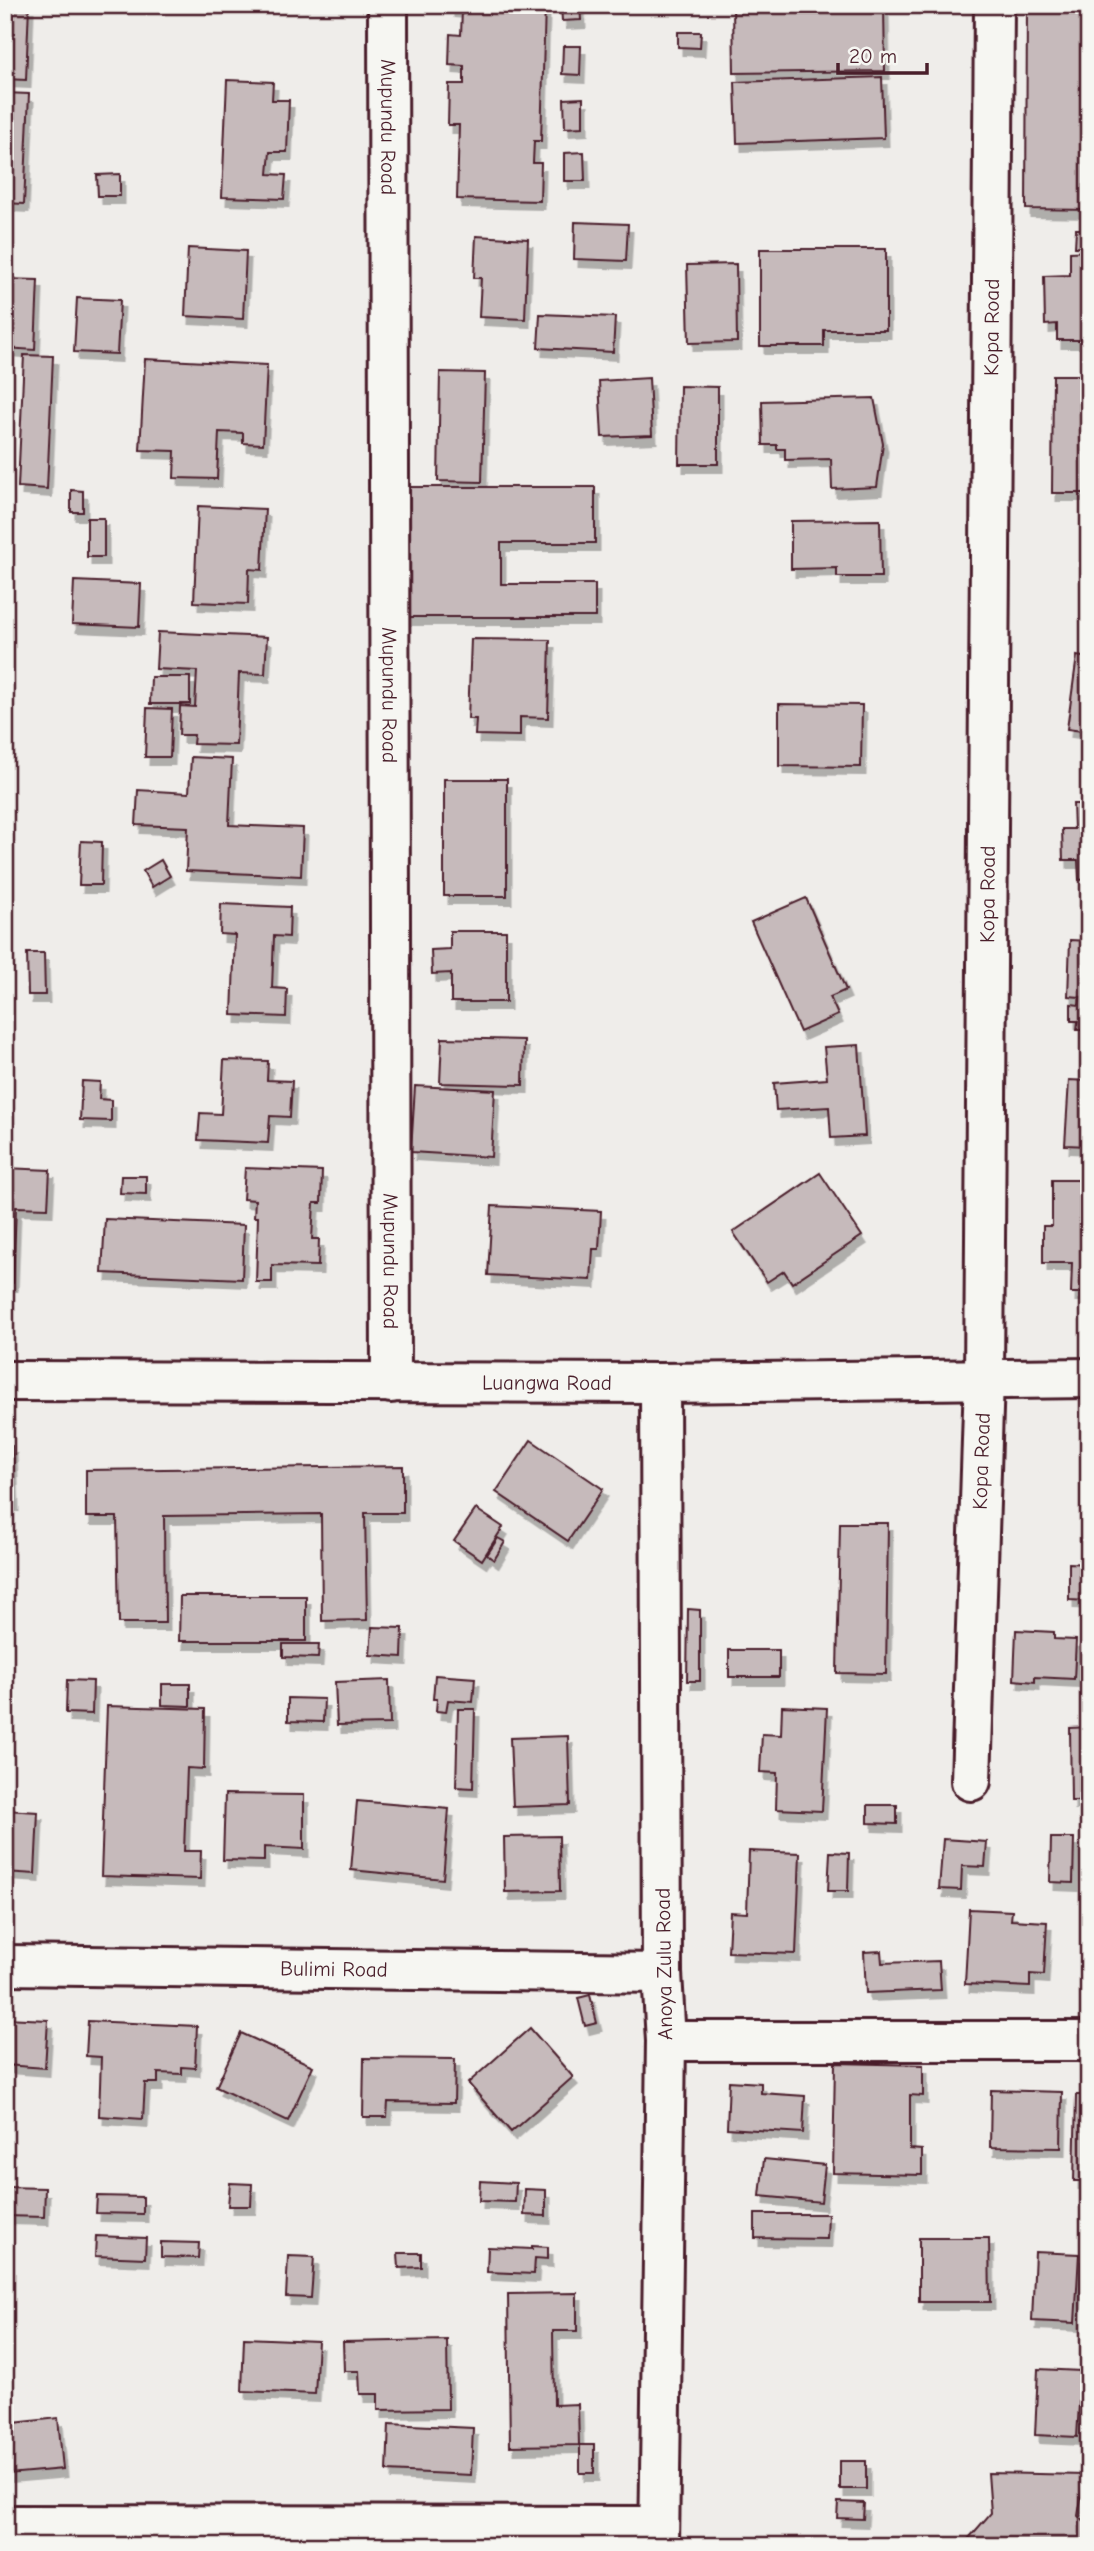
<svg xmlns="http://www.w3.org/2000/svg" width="1094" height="2551" font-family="'Comic Neue',sans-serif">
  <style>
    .building { fill: #c6babb; stroke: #4a1f2b; stroke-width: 2; filter: url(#shadow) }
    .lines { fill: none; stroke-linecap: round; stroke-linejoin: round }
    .minor-casing { stroke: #4a1f2b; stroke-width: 44 }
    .minor { stroke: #f6f6f2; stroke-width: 38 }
    .labels { text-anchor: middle; stroke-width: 5; stroke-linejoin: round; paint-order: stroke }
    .street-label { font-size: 21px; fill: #4a1f2b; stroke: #f6f6f2 }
  </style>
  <defs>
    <filter id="shadow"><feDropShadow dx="4.5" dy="8" stdDeviation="0" flood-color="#0004"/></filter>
  </defs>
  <rect width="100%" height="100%" fill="#efedea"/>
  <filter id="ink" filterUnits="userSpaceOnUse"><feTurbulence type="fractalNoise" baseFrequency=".0143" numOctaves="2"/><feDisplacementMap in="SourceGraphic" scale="14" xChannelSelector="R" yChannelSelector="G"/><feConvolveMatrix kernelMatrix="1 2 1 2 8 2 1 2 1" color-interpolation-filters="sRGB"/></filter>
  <g filter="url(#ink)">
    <g class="building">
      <path d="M5,5H29L26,80L5,79Z"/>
      <path d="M450,5H545L541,141H534L533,163H541L540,201L457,199L459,125H448L449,84H464V66L449,65L450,34L461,35L462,10L450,9Z"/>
      <path d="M561,5H580L581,20L562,21Z"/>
      <path d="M733,5H884L885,71L734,73Z"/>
      <path d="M1027,5H1089V210L1026,209Z"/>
      <path d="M678,32H701L700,48L678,47Z"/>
      <path d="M563,46H581L580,75L562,74Z"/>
      <path d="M882,77L884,138L737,143L735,82Z"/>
      <path d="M227,80L273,82L272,100H289L287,152H270L268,174L286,175L284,199L222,197Z"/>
      <path d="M5,93L29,94L24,204L5,203Z"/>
      <path d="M583,98V127L565,128L564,99Z"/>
      <path d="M584,152L585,181H564V153Z"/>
      <path d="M120,174V196H98L97,175Z"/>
      <path d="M575,222L628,224L626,261L574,259Z"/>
      <path d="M1076,229H1089V248L1075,247Z"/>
      <path d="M476,236L528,239L525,319L479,317L481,278H474Z"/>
      <path d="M188,248L246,251L243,319L185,316Z"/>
      <path d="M760,249H886V330H824V346H760Z"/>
      <path d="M1089,251V340H1057V324L1045,325L1044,276L1070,275V252Z"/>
      <path d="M736,264L737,342L689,343L687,265Z"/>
      <path d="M5,279L38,280L35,350L5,348Z"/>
      <path d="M77,298L120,300L117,354L74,352Z"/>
      <path d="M540,314L615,317L613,352L538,348Z"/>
      <path d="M24,355L53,356L47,489L18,487Z"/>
      <path d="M145,359L267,365L263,444L243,443V433L219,432L217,479L174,478L175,451L140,450Z"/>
      <path d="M440,372L485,373L482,482L438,481Z"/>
      <path d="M1053,375H1089V493H1052Z"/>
      <path d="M649,378L652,435L602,437L599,381Z"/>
      <path d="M680,386L718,387V464H679Z"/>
      <path d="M874,398L883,444L877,487L832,489L831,459L785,460V449H777V445H763L762,401Z"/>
      <path d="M394,487H595V543H501V584H595V617H394Z"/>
      <path d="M71,490L83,491V512H71Z"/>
      <path d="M198,506L265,509L262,570L249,569L248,604L194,602Z"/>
      <rect x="87" y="518" width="17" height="39"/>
      <path d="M880,520L881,577H837V568L791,569V521Z"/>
      <path d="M74,581L141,584L139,627L72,624Z"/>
      <path d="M158,632L267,637L265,674L239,673L236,745L193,744L194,735H179L180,706L195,707L197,671L156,669Z"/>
      <path d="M471,639L550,640L548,718L520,717V736L475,735L476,719H468Z"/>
      <path d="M1077,656L1089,658V732L1067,729Z"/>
      <path d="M151,677H190V704H150Z"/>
      <path d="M779,704L862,705L861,767L779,766Z"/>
      <path d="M147,708L172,709L170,757H145Z"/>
      <path d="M191,757L232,759L229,825L303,828L301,876L186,871L188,827L136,825L138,790L189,793Z"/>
      <rect x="444" y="779" width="63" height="117"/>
      <path d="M1073,804H1089V879L1079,880L1078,860H1063L1062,829H1074Z"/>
      <path d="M81,841L102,842L101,885H79Z"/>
      <path d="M161,860L170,876L152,887L143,871Z"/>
      <path d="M806,898L846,990L830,997L838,1015L800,1032L751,922Z"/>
      <path d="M221,904L290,907L289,937L274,936L272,988L287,989L286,1017L232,1015L235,935L220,934Z"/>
      <path d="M450,931H506V1002H451V973L432,974L431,950L450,949Z"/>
      <path d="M1070,940L1089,941V1030H1077L1078,1021H1071V1004L1079,1005L1080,997L1068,996Z"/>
      <path d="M27,953H44L45,995H28Z"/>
      <path d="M442,1038L524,1040L523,1085L440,1083Z"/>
      <path d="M859,1045L865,1136L831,1138L829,1107L776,1110L774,1083L827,1079L824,1047Z"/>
      <path d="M224,1060L268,1061L267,1080L292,1081L290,1117L270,1116L268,1143L198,1140L200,1113L221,1114Z"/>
      <path d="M1069,1080L1089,1081V1146L1065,1145Z"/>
      <path d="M82,1081L100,1082L99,1099L111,1100V1121L80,1120Z"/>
      <path d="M415,1086L495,1090L491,1157L411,1152Z"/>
      <path d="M5,1168L50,1170L48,1208L16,1207L13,1283H5Z"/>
      <path d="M245,1168L322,1171L321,1203H314L312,1239H319L318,1266L272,1265V1282H256L258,1217H254L255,1200L243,1199Z"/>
      <path d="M820,1173L862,1236L792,1283L784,1271L767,1282L733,1232Z"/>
      <path d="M121,1176H146V1194L120,1193Z"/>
      <path d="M1052,1180H1089V1293H1071L1072,1263H1043V1226H1052Z"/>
      <path d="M492,1206L601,1211L599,1249H593L591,1280L488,1275Z"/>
      <path d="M105,1219L244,1225L242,1279L102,1273Z"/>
      <path d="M531,1440L603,1489L568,1541L496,1492Z"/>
      <path d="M5,1446H12L14,1503H5Z"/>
      <rect x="1082" y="1450" width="7" height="69"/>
      <path d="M403,1466V1513H365L367,1620L322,1621L321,1514L164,1516L165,1623H119L117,1517H86V1470Z"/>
      <path d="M476,1509L503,1527L482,1560L454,1541Z"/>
      <path d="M840,1523H888L886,1674L837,1673Z"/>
      <path d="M498,1538L505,1542L494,1560L487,1555Z"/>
      <path d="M1069,1563L1089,1564V1601L1069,1600Z"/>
      <path d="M180,1596H306V1641H179Z"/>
      <path d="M688,1609L700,1610V1681H687Z"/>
      <path d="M372,1627L403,1628L402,1657L370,1655Z"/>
      <path d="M1016,1630L1054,1632V1639L1076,1640L1074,1679L1035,1677V1682L1014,1680Z"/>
      <path d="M1081,1638H1089V1678H1080Z"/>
      <path d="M283,1644H319L318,1658L283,1657Z"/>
      <rect x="729" y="1650" width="50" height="27"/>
      <path d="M435,1675L475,1678L473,1702L448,1700L446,1712L436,1711L437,1699H433Z"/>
      <path d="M67,1680L93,1681L92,1714L66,1713Z"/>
      <path d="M389,1680L390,1724L337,1725L335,1682Z"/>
      <path d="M162,1684H190V1706L162,1705Z"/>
      <path d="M288,1698L324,1699L323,1722L288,1721Z"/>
      <path d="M107,1706L205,1709L204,1769L187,1768L184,1851H201L200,1879L101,1876Z"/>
      <path d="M782,1706L827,1708L822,1811L776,1809L777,1773L760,1772L762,1734L781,1735Z"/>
      <path d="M458,1709H475L473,1788L456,1787Z"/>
      <path d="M1089,1727V1801H1071L1070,1728Z"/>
      <path d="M568,1736L570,1805L513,1807L510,1738Z"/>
      <path d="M225,1794L304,1795V1849L264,1847V1861L223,1860Z"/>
      <path d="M357,1801L449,1809L443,1879L351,1870Z"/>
      <path d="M868,1805H897V1824L868,1823Z"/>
      <path d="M5,1810L38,1812L35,1874L5,1872Z"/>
      <path d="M559,1836L560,1891L505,1892L504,1837Z"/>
      <path d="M1051,1838H1074L1073,1883L1050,1882Z"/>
      <path d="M943,1839L987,1842L985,1867L962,1866L961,1890L939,1889Z"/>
      <path d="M749,1851L800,1853L796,1954L728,1952L730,1912L747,1913Z"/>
      <path d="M830,1852L849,1853L848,1891H828Z"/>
      <path d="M969,1909L1012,1911L1011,1920L1047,1922L1044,1975L1030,1974V1987L965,1984Z"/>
      <path d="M881,1951L882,1963L939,1961L941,1990L866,1993L864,1952Z"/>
      <path d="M590,1995L597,2023L585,2026L578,1998Z"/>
      <path d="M5,2018L48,2020L45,2068L5,2065Z"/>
      <path d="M88,2021L197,2026L195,2068L182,2067V2074L158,2073V2083H145L143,2119L99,2116L101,2057L86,2056Z"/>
      <path d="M530,2028L573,2077L511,2132L468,2083Z"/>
      <path d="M241,2033L313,2066L288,2121L216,2087Z"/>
      <path d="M364,2058L455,2059L454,2103L388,2102L387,2117H363Z"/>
      <path d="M835,2063L923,2065V2096L910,2095V2149L922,2150V2175L833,2173Z"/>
      <path d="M729,2081L761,2083V2093L805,2096L803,2133L727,2128Z"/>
      <path d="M991,2090L1062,2092L1061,2148L990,2147Z"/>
      <path d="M1076,2095H1089V2181H1074Z"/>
      <path d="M764,2159L825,2165L821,2202L760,2196Z"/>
      <path d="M480,2181L516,2183L515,2202L479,2201Z"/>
      <path d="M230,2183L252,2184L251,2206H228Z"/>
      <path d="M5,2187L45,2188L44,2217L5,2216Z"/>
      <path d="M525,2189L546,2190V2216L524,2215Z"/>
      <path d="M97,2196L143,2197V2214L96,2213Z"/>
      <path d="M755,2214H828L827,2239L755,2238Z"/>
      <path d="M96,2236L146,2238L145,2258L95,2256Z"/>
      <path d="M919,2238H989L990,2302H919Z"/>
      <path d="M161,2242L199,2243L198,2258L161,2257Z"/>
      <path d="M532,2246L548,2247V2259L535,2258L534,2274L487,2272L488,2247L532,2249Z"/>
      <path d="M1035,2252L1079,2254L1075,2323L1032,2321Z"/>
      <path d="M398,2253H421V2267L399,2268Z"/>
      <path d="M288,2256L314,2257L311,2298L286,2297Z"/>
      <path d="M577,2293V2331H553L554,2405L578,2404L579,2445L510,2446L508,2294Z"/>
      <path d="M244,2338L318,2341L315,2394L242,2391Z"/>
      <path d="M447,2340L448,2409L378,2410V2394H360L359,2371H344L343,2342Z"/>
      <path d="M1038,2369L1081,2371L1077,2437L1035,2435Z"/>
      <path d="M58,2418L63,2469L8,2474L5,2424Z"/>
      <path d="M389,2424L473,2428L471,2475L387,2471Z"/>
      <rect x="580" y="2445" width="14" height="28"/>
      <rect x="840" y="2461" width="26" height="28"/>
      <path d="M988,2473L1085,2475L1078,2516L1089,2526V2546H962L991,2513Z"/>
      <path d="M838,2502L864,2503L863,2519L837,2518Z"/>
    </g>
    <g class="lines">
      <g class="minor-casing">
        <g id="minor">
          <path id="s1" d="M388,5L391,1383"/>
          <path id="s2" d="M5,1381L660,1383L1089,1378"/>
          <path id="s3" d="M971,1781L984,1378L994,5"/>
          <path id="s4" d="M5,1965L662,1973"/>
          <path d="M666,2041H1089"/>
          <path d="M5,2525L659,2526"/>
          <path d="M659,2546L666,2041L662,1973L660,1383"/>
        </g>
      </g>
      <use href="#minor" class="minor"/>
    </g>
  </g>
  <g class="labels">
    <g class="street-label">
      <text dy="7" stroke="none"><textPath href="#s1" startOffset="122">Mupundu Road</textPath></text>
      <text dy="7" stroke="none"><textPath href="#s3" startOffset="1454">Kopa Road</textPath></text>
      <text dy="7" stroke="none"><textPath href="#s1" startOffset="690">Mupundu Road</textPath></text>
      <text dy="7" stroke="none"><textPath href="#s3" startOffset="887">Kopa Road</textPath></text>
      <text dy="7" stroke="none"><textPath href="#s1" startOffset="1256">Mupundu Road</textPath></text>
      <text dy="7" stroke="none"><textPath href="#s2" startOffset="542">Luangwa Road</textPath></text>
      <text dy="7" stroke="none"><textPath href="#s3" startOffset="320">Kopa Road</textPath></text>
      <text transform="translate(664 1964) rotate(-91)" y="7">Anoya Zulu Road</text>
      <text dy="7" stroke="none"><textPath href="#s4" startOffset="329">Bulimi Road</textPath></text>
    </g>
  </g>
  <rect width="1094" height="2551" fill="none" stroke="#f6f6f2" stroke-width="28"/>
  <rect x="14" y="14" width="1066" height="2523" fill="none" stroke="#4a1f2b" stroke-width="2.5" filter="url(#ink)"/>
  <path d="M838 63v10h89v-10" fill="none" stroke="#4a1f2b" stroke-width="3.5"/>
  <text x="849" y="63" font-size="21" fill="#4a1f2b" stroke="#f6f6f2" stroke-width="5" paint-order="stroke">20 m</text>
</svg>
